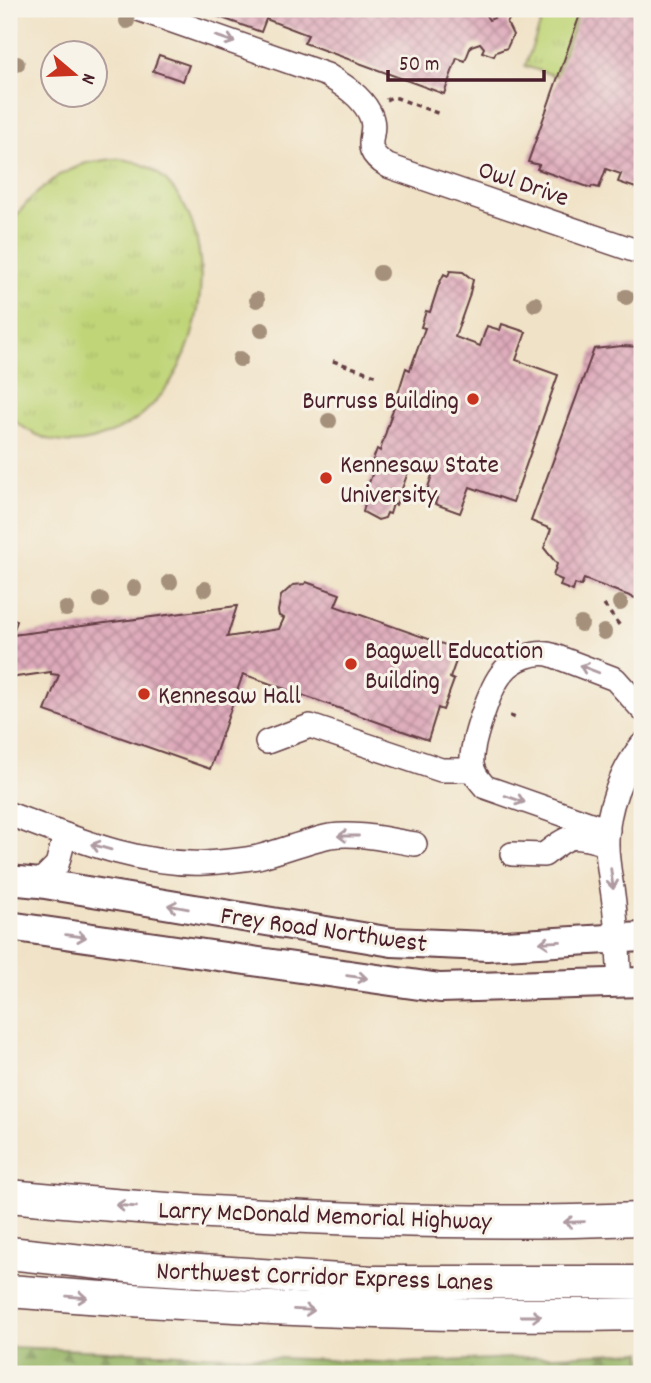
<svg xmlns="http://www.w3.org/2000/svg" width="651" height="1383" font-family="Dekko,sans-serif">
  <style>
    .grass { fill: url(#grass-tufts); stroke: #857a52; stroke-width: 2 }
    .forest { fill: url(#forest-firs); stroke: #716a4a; stroke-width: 2 }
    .building { fill: url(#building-cross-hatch) }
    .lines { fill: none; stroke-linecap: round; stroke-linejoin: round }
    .minor-casing { stroke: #633c42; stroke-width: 26 }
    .major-casing { stroke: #633c42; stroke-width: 32 }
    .highway-casing { stroke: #633c42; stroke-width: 35 }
    .path { stroke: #633c42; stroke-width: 3.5; stroke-dasharray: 5 5; stroke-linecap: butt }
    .minor { stroke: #fff; stroke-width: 23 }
    .major { stroke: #fff; stroke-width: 28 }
    .highway { stroke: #fff; stroke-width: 32 }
    .tree { fill: #a5907b }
    .oneway { stroke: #ae9aa0 }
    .poi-dot { fill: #c8321e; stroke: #f7f3e8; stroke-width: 2.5 }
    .labels { text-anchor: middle; stroke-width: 6; stroke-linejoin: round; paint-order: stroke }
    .street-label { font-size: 26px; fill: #4a1f2b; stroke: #f7f3e8 }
    .poi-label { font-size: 26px; fill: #4a1f2b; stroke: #f7f3e8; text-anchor: start }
  </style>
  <defs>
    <pattern id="grass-tufts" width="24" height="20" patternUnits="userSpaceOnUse" patternTransform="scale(1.75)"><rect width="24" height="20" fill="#c0d578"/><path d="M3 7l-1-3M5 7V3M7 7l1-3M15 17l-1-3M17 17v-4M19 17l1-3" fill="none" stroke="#a6b668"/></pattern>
    <pattern id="forest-firs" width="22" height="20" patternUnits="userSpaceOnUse" patternTransform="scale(1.75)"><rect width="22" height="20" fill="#98b668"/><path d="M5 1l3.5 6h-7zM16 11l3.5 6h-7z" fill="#7e9356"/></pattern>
    <pattern id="building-cross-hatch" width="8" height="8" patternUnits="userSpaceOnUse" patternTransform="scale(1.75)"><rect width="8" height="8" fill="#deaabb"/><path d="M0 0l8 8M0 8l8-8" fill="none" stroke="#b68a98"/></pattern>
  </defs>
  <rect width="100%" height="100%" fill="#f7f3e8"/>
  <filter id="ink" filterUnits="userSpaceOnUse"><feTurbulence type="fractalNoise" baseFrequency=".0143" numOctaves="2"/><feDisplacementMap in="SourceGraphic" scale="14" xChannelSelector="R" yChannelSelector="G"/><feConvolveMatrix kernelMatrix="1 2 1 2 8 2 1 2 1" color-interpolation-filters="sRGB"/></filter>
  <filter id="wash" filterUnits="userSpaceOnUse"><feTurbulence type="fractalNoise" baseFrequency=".00686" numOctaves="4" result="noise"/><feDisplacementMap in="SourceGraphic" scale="28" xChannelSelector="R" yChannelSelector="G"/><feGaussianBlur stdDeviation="1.57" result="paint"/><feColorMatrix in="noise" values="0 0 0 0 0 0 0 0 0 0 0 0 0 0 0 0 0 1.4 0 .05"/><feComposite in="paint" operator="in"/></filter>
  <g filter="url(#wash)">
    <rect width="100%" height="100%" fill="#f0e2c6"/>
    <g class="grass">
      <path d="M546,9H580L556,76L525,66Z"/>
      <path d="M113,159C143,159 162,172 179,197C220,258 200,365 144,413C129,426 111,434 92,440C61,448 32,437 9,416V224L31,198L59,175L86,163Z"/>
    </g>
    <path class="forest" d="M9,1347L402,1363L642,1352V1374H9Z"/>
    <g id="blocks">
      <g class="building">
        <path d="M197,9H484L483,11L489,20L494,18L495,12L510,18L507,23L513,35L507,48L496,52L494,56L482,52L484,48L480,43L471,46L465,61L457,58L444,94L304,43L308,35L266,19L261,32Z"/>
        <path d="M582,9L642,10V190L618,182L621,174L606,169L599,188L592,186L591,188L537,169L539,165L528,162Z"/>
        <path d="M159,55L189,65L183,81L153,71Z"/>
        <path d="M450,271L463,272L473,280L469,297L455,337L480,346L487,326L500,330L502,324L526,332L516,360L558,375L513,502L470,487L460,513L435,504L437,498L426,494L432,475L410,467L396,505L393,504L390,514L387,513L385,518L378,520L363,512L367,494H365L375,466L371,465L377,449L380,451L406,368L410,370L425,328L421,327L426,311L430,312L439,284L444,274L448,276Z"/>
        <path d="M622,346L642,347V598L637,595L635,598L584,579L581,586L575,584L573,591L560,586L562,580L553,576L557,564L544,548L551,529L531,521L594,349Z"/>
        <path d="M306,582L340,594L335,606L460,650L450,678L454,680L443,710L438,708L428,740L243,674L210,769L45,711L59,675L51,674V672L9,678V618L17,621L12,635L237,606L227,637L279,629L284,618L279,616L278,611L281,596L293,585L305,584Z"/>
      </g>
    </g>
  </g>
  <g filter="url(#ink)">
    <use href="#blocks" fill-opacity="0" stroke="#633c42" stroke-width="2"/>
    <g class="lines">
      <g class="minor-casing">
        <g id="minor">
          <path d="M138,9L327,75C343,85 360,95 369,112C382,136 355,146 388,166L642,253"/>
          <path d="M267,742L310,726L441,770H473"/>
          <path d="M9,814C71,837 137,866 205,863C222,862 241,860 258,857C282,851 306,841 330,836C358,832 388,840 415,844"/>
          <path d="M608,830L485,787C479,780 473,774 472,764C470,746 490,686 503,672C513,659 536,650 552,655L615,679L642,709"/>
          <path d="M512,854L544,855C572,833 570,835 604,843"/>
          <path d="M39,883L57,865L65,835"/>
          <path d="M620,984C619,957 617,930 614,903C612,884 607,864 607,845C606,811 621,771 642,745"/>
        </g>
      </g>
      <g class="major-casing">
        <g id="major">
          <path d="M9,880L39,883L392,942L487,946L642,937"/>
          <path d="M9,926L440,988L642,982"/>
        </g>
      </g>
      <g class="highway-casing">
        <g id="highway">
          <path d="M9,1196C219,1216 431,1227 642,1219"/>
          <path d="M9,1253L137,1267L372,1282H642"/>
          <path d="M9,1291C220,1308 431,1318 642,1314"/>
        </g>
      </g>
      <g class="path">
        <path d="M386,100L392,97L397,98L440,114"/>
        <path d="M333,361L378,376"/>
        <path d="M604,605L620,626"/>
        <path d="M510,716L516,718"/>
      </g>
      <use href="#minor" class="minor"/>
      <use href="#major" class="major"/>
      <use href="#highway" class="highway"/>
    </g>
    <g class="tree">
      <circle cx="127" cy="21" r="8"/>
      <circle cx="17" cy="64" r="8"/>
      <circle cx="380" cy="273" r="8"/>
      <circle cx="626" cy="297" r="8"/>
      <circle cx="257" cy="300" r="8"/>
      <circle cx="535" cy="304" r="8"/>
      <circle cx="262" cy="330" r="8"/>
      <circle cx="240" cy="359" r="8"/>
      <circle cx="329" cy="421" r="8"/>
      <circle cx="170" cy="582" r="8"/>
      <circle cx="134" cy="588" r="8"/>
      <circle cx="205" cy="589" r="8"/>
      <circle cx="101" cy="600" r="8"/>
      <circle cx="620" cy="603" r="8"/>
      <circle cx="66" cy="609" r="8"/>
      <circle cx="581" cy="624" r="8"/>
      <circle cx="604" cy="632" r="8"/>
    </g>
    <defs><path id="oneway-shaft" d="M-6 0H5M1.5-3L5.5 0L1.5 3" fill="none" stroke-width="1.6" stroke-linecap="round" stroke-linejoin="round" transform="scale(1.75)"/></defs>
    <g class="oneway">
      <use href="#oneway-shaft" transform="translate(225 39) rotate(19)"/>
      <use href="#oneway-shaft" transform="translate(589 669) rotate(-159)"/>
      <use href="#oneway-shaft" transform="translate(515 799) rotate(19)"/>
      <use href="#oneway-shaft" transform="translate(348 836) rotate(180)"/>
      <use href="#oneway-shaft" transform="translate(101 847) rotate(-164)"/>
      <use href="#oneway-shaft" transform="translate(612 879) rotate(83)"/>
      <use href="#oneway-shaft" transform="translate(178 907) rotate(-170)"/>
      <use href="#oneway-shaft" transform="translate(76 936) rotate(8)"/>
      <use href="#oneway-shaft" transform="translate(550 942) rotate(177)"/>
      <use href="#oneway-shaft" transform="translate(357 977) rotate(8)"/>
      <use href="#oneway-shaft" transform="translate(126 1206) rotate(-175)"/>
      <use href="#oneway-shaft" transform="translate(574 1222) rotate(178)"/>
      <use href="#oneway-shaft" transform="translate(77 1297) rotate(5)"/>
      <use href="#oneway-shaft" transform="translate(304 1310) rotate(3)"/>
      <use href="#oneway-shaft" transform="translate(531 1316)"/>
    </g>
  </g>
  <g class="poi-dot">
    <circle cx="473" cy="399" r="7"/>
    <circle cx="326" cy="478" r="7"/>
    <circle cx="351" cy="664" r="7"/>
    <circle cx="144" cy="694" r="7"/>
  </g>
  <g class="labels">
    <g class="street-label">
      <text transform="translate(524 182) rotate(19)" y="9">Owl Drive</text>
      <text transform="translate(324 928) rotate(8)" y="9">Frey Road Northwest</text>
      <text transform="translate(325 1214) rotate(2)" y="9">Larry McDonald Memorial Highway</text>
      <text transform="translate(325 1275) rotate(2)" y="9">Northwest Corridor Express Lanes</text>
    </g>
    <g class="poi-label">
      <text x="459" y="408" text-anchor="end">Burruss Building</text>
      <text x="340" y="472">Kennesaw State<tspan x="340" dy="30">University</tspan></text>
      <text x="365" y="658">Bagwell Education<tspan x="365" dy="30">Building</tspan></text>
      <text x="158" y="703">Kennesaw Hall</text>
    </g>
  </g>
  <rect width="651" height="1383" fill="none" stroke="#f7f3e8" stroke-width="35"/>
  <g transform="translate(74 74) rotate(109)"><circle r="33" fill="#f7f3e8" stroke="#b29e9c" stroke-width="2"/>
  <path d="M0-5L12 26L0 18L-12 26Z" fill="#c8321e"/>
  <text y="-10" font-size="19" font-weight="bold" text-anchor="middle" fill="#4a1f2b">N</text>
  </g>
  <path d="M388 70v10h156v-10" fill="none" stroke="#4a1f2b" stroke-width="3.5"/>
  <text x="399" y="70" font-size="21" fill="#4a1f2b" stroke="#f7f3e8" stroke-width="5" paint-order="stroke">50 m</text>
</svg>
